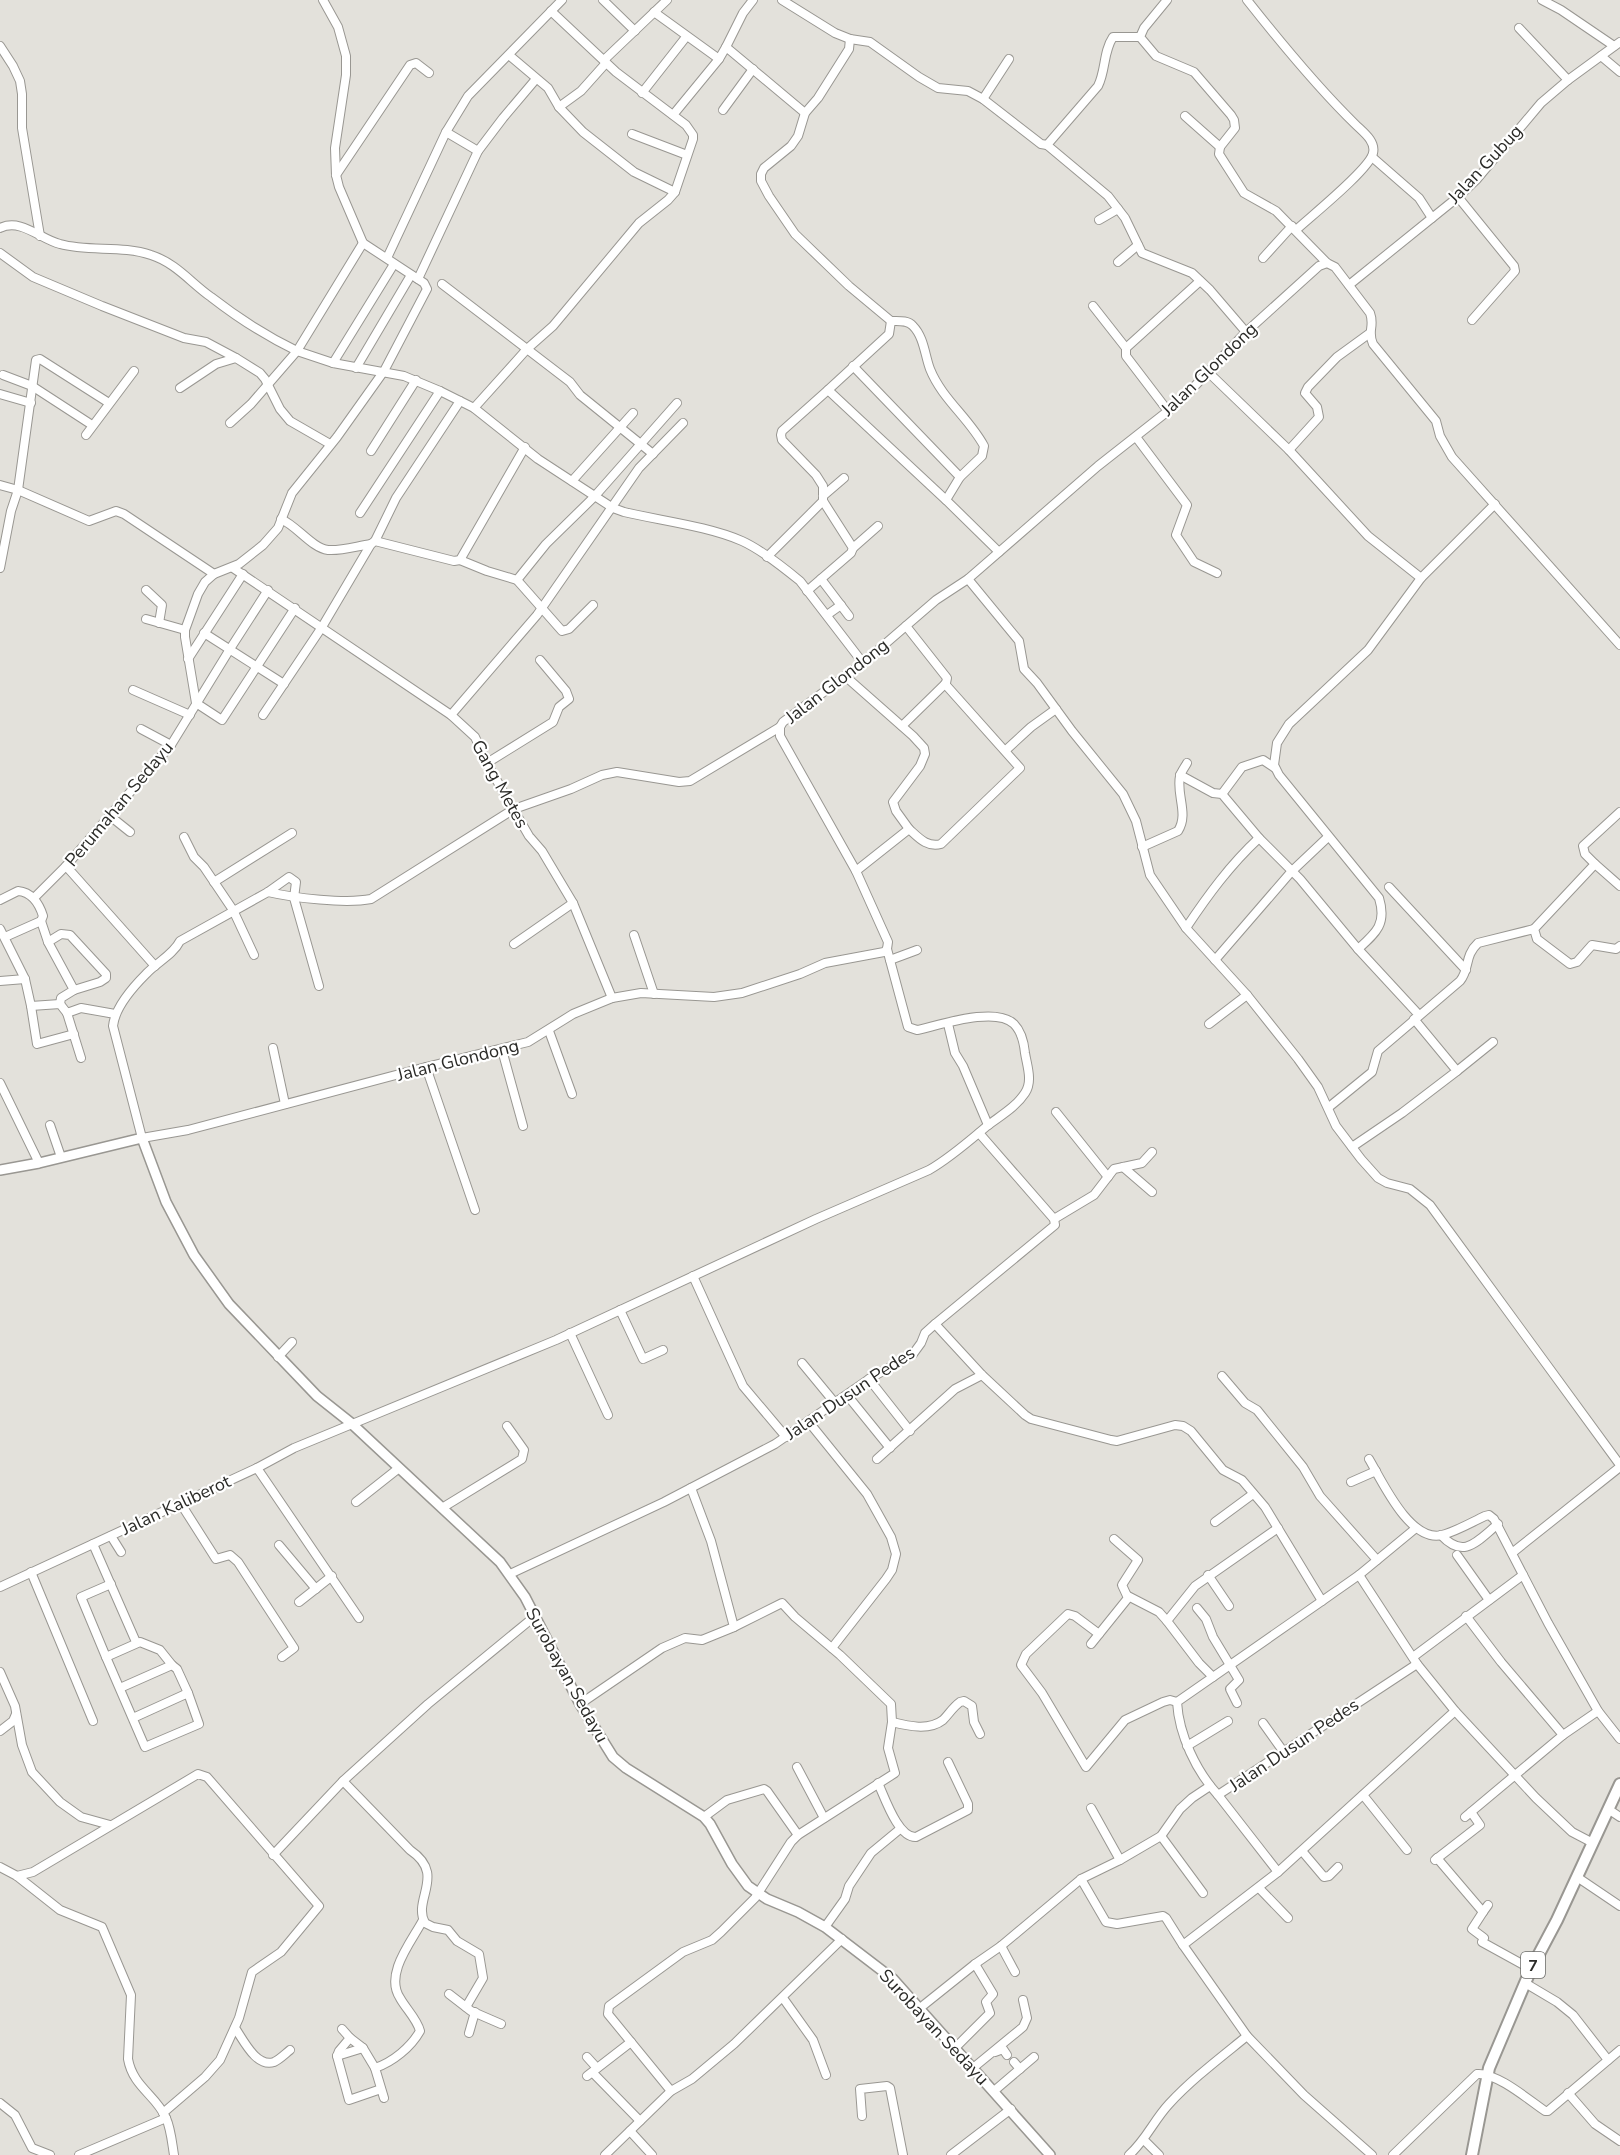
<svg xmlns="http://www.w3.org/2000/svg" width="1620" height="2155" font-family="'Nunito Sans',sans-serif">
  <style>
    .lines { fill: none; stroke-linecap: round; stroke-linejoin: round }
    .minor-casing { stroke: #999792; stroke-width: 10 }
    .major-casing { stroke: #999792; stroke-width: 12 }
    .highway-casing { stroke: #999792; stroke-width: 14 }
    .minor { stroke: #fff; stroke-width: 8 }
    .major { stroke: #fff; stroke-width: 9 }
    .highway { stroke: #fff; stroke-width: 10 }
    .labels { text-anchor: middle; stroke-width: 4.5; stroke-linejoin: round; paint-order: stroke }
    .shield { fill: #fff; stroke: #6b6b68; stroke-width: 1.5 }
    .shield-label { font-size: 16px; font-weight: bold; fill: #2b2b28 }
    .street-label { font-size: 18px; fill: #2b2b28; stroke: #fff }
  </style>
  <rect width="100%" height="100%" fill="#e3e1db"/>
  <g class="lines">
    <g class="minor-casing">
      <g id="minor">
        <path d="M603,0L635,31"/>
        <path d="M782,0L835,33L850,39L870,42L919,77L938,88L968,91L983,99L1041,144L1047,145L1108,196L1125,218L1142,253L1192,273L1210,290L1246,332"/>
        <path d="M1167,0L1144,28L1140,37L1156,56L1194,72L1231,115L1234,120L1235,128L1220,147L1219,154L1244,193L1276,211L1327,263L1335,267L1370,313C1375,326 1367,331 1373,344L1436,421L1440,436L1452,457L1620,645"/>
        <path d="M1247,0C1281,43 1316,86 1355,124C1363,132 1376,141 1373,153C1370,169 1310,217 1296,230"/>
        <path d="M1542,0L1561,10L1614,46"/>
        <path d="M654,12L719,59"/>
        <path d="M1519,28L1568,80"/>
        <path d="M850,39L849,49L818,98L805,113L798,136L791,146L764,168L761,174V181L769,196L795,234L849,286L891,321C899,321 908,320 913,326C924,337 925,356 930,369C942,399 969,418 984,446L982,456L960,477L946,500L999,552"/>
        <path d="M0,46L13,66L20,81L22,94V128L40,236"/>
        <path d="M726,47L743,13L753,0"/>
        <path d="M509,55L548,88L559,107L583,132L634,172L675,192"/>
        <path d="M1601,56L1620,72"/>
        <path d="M604,60L667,0"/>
        <path d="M642,93L686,37"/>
        <path d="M983,99L1009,59"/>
        <path d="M559,107L581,91L606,63"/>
        <path d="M723,110L753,69"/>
        <path d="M673,115L719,59L726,47L805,113"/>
        <path d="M1185,116L1220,147"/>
        <path d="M446,132L478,151"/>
        <path d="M632,134L687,155"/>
        <path d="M1047,145L1098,86C1106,70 1103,52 1113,37H1140"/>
        <path d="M1372,157L1419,198L1432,218"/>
        <path d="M336,175L410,65L416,63L429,73"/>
        <path d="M1458,197L1514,266L1515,271L1472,320"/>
        <path d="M1099,220L1118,209"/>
        <path d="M0,228C21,218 40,239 60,244C89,252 122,245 151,255C176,263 191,283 211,297C238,318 266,336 297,351L251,404L230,423"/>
        <path d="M363,243L297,351L333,363L404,376L440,391L474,408L538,459L613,508L624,512C662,521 707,526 742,541C762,550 783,567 800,581L863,663"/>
        <path d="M0,253L33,277L102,306L184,338L206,342L236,358"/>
        <path d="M387,258L446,132L468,96L562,0"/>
        <path d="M1263,258L1292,226"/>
        <path d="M1118,262L1138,245"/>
        <path d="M418,279L478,151L503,118L536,79"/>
        <path d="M442,284L570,382L580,395L653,454"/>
        <path d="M1349,285L1458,197L1477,179L1541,103L1568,80L1620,42"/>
        <path d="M1093,306L1126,348V356L1168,411"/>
        <path d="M1126,348L1200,281"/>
        <path d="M333,363L394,264"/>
        <path d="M853,366L960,477"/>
        <path d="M356,368L411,275"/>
        <path d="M1208,372L1289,450L1368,536L1421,578"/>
        <path d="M3,375L32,386L92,425"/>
        <path d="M180,388L216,364L236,358L260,373L265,379L280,409L290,421L330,444"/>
        <path d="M828,390L889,334L891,321"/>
        <path d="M0,394L31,403"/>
        <path d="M474,408L527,349L553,326L639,223L668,200L675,192L693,139V135L686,125L616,72L551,11"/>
        <path d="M86,435L134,371"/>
        <path d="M1136,437L1187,505L1176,535L1194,562L1217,573"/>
        <path d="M1289,450L1319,417L1317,407L1305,393L1308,387L1337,357L1370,333"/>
        <path d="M371,451L416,380"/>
        <path d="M572,481L633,413"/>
        <path d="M0,485L18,490L89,521L116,511L124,514L214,574"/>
        <path d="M823,496L844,478"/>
        <path d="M360,513L440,391"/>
        <path d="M281,519C297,526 312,548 328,550C342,551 357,546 371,544"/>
        <path d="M375,541L396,498L460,401"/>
        <path d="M853,548L878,526"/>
        <path d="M767,557L823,501"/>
        <path d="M460,560L487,571L517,580"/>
        <path d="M0,568L11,511L18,490L36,360L40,359L109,403"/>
        <path d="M233,568L451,715L475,737L489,767L529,836L542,851L573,903L612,998"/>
        <path d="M821,579L849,616"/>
        <path d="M968,579L1019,641L1024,669L1037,683L1072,731L1123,794L1136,821L1150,875L1186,928L1247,995L1298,1059L1318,1087L1336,1126L1361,1159L1378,1178L1387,1183L1410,1189L1430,1205L1620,1465"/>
        <path d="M146,590L162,605L159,623"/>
        <path d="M807,591L851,553L853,548L823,501V486L816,475L782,440L781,435L782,431L828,390L946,500"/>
        <path d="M593,605L569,629L562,631L517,580L546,544L594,497L677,403"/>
        <path d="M295,608L222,720L196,703L185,637V630L198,594L205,582L214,574L239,564L263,545L278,528L292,493L337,437L384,371L427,289L424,283L363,243L339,187L336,175L335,148L346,75V56L338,27L323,0"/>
        <path d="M827,615L841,605"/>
        <path d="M146,619L185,630"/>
        <path d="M204,633L284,684"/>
        <path d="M188,659L243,574"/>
        <path d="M845,676L913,736L924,748L925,754L920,766L893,802L896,811L909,829"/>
        <path d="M133,690L190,715"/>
        <path d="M263,715L322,627L371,544L375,541L454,561L460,560L525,447"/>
        <path d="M451,715L537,615L639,468L683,423"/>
        <path d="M902,726L946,683L947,678L906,626"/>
        <path d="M141,729L171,745"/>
        <path d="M1006,750L1031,727L1056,709"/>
        <path d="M487,763L553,722L559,707L569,699L566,691L540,660"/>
        <path d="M1180,775L1213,793L1222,794L1259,838L1300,879L1358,949L1419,1015"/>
        <path d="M1222,794L1242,767L1263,760L1275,768"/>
        <path d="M1620,812L1583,846L1585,854L1595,864L1534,929L1537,939L1570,964L1577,962L1592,945L1616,949L1620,946"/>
        <path d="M110,816L130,832"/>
        <path d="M184,837L194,857L204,867L233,910L254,955"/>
        <path d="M1142,847L1178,831C1189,814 1176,795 1180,776C1181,772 1185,767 1187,763"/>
        <path d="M1595,864L1620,886"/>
        <path d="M66,866L155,966"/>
        <path d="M856,871L909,829C918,837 927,848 941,844L1020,768L945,684"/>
        <path d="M214,882L292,833"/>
        <path d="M1389,887L1466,970"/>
        <path d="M268,892C294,898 346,904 371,899L514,809L571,789L602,775L617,772L679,782L690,781L780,727"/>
        <path d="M34,898L66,866L171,745L230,649L268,590"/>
        <path d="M0,900L18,891C31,892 39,903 43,916L41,921L5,937"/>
        <path d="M41,921L48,942L74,990L61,998L60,1004"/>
        <path d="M1186,928C1208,895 1230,865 1259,838"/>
        <path d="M0,929L25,979L31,1006L60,1004L67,1013L81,1008L115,1014"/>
        <path d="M634,935L654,994"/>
        <path d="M48,942L61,934L70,935L106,974V978L100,982L74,990"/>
        <path d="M514,944L573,903"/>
        <path d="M1358,949C1376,933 1387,924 1379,898L1279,775L1274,765L1277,743L1289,724L1368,650L1421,578L1495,504"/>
        <path d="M890,960L917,950"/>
        <path d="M1215,960L1291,872L1328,837"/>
        <path d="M0,981L25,979"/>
        <path d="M319,986L294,898L296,882L289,877L268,892L180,941C173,955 157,962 146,974C132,988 115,1007 113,1026L142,1138L188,1130L426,1067L528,1042L573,1014L612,998L641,993L714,997L742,993L800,974L825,963L884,952L887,949L888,942L856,871L780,736V727L783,722L863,663L936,600L968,579L1098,466L1168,411L1191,390L1246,332L1319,266L1327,263"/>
        <path d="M31,1006L37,1044L74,1034"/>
        <path d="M67,1013L81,1058"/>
        <path d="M948,1024L955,1053L963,1066L988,1125"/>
        <path d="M1209,1024L1247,995"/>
        <path d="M549,1031L572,1094"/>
        <path d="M273,1048L285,1104"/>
        <path d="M502,1050L523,1126"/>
        <path d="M426,1067L475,1210"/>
        <path d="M1457,1071L1493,1042"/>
        <path d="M0,1083L39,1163"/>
        <path d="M1329,1107L1372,1072L1378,1051L1460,981C1470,969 1464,956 1478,943L1534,929"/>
        <path d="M1056,1112L1108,1177"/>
        <path d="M50,1125L61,1157"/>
        <path d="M1352,1147L1402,1113L1457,1071L1414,1019"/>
        <path d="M1123,1167L1152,1192"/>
        <path d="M1054,1219L1094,1195L1114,1169L1142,1163L1152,1152"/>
        <path d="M693,1276L743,1386L786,1437"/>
        <path d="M620,1310L643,1359L663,1350"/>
        <path d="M935,1324L1055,1225L1054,1219L979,1133"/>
        <path d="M570,1333L608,1415"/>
        <path d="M278,1357L292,1342"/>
        <path d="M802,1363L835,1403"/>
        <path d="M1222,1376L1245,1403L1257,1410L1303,1467L1320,1496L1377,1560"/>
        <path d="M869,1379L910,1431"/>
        <path d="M847,1395L890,1448"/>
        <path d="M808,1421L867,1494L891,1537L896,1554L892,1570L886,1579L832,1648"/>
        <path d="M877,1459L955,1389L982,1375"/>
        <path d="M1369,1459C1382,1481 1410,1543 1442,1535C1457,1531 1472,1522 1485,1516L1489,1515L1494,1519L1548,1623L1598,1711L1620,1739"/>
        <path d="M257,1468L359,1618"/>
        <path d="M1351,1482L1376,1471"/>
        <path d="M356,1502L399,1468"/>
        <path d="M181,1504L216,1559L230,1555L238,1562L294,1648L282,1657"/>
        <path d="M442,1508L522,1459L524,1450L507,1426"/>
        <path d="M1215,1522L1253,1494"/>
        <path d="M1441,1535C1464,1560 1477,1541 1498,1524"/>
        <path d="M111,1536L121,1552"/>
        <path d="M93,1544L136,1642"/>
        <path d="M279,1545L316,1589"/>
        <path d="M1512,1553L1620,1467"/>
        <path d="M1457,1555L1489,1600"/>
        <path d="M31,1572L93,1721"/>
        <path d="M510,1574L664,1502L775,1444L869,1379L913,1354L921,1343L925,1333L935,1324L982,1375L1025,1415L1031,1419L1111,1440L1117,1441L1175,1425L1183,1426L1191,1431L1223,1470L1242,1480L1265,1507L1322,1601L1359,1575L1417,1664L1455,1711L1536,1798L1572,1832L1593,1843"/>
        <path d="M1208,1575L1229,1606"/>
        <path d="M1359,1575L1416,1528"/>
        <path d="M111,1584L81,1597L106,1657L140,1642L160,1650L172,1665L120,1688"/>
        <path d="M0,1587L257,1468L294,1448L556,1340L816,1219L929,1170C950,1158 968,1142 987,1126C1000,1116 1016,1107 1025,1093C1033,1081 1027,1066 1025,1053C1024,1043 1021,1031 1014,1024C996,1006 940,1025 917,1030L908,1027L887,949"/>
        <path d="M1128,1596L1159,1612L1167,1621"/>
        <path d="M1322,1601L1177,1702C1179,1735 1196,1771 1218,1795L1417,1664"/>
        <path d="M299,1602L332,1576"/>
        <path d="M1197,1608L1206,1619L1213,1637L1239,1680L1230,1689L1237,1703"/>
        <path d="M1466,1616L1501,1662L1563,1735"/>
        <path d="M1099,1634L1075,1616L1068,1614L1026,1654L1021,1665L1042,1693L1086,1767L1125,1720L1163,1702L1170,1700L1177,1702"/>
        <path d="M1091,1644L1128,1598L1122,1585L1138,1560L1114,1539"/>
        <path d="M106,1657L145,1747L199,1724L188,1693L133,1718"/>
        <path d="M1413,1657L1523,1575"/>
        <path d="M172,1665L177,1669L188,1693"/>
        <path d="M0,1672L15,1706L22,1745L32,1772L60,1802L81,1817L110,1825"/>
        <path d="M1213,1677L1199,1663L1167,1621L1195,1586L1278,1528"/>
        <path d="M580,1704L662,1648L685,1638L702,1640L734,1627L711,1541L691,1488"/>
        <path d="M892,1722C908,1726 929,1731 943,1720C949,1714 953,1707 960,1702L964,1701L972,1706L974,1722L980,1734"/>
        <path d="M1263,1723L1283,1751"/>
        <path d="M0,1731L13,1721L16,1714"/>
        <path d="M1187,1746L1228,1721"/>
        <path d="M797,1767L824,1818"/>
        <path d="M343,1781L410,1850C447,1875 412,1899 425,1923L433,1927L448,1930L457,1941L479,1954L483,1978L466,2007"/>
        <path d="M878,1783C885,1798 898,1838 916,1837L968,1810V1804L948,1762"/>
        <path d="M1218,1795L1278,1872"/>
        <path d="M1363,1795L1407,1850"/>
        <path d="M1091,1808L1120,1860"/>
        <path d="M1608,1809L1620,1817"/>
        <path d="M704,1817L727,1800L764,1789L767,1791L798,1835"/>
        <path d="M1465,1817L1563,1735L1598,1711"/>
        <path d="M1161,1836L1203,1893"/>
        <path d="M1302,1851L1324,1877L1329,1876L1338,1867"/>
        <path d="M273,1855L343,1781L428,1704L534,1617"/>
        <path d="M1437,1858L1483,1912L1488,1905"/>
        <path d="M1435,1860L1480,1825L1471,1812"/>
        <path d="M0,1867L17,1876L60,1910L102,1927L131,1995L128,2059C133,2087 156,2095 166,2118C171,2129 172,2143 174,2155"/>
        <path d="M17,1876L33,1872L198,1774L207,1777L319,1906L281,1952L252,1972L239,2018L220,2060L205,2077L163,2113"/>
        <path d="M1577,1877L1620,1906"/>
        <path d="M1081,1879L1106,1922L1117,1924L1163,1916L1166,1918L1183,1945"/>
        <path d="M1259,1888L1288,1918"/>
        <path d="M1483,1912L1472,1929L1484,1938L1482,1942L1531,1969"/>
        <path d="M825,1927L845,1899L849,1886L871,1853L900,1829"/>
        <path d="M1001,1946L1015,1972"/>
        <path d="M1525,1983L1557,2002L1573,2015L1608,2060"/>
        <path d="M449,1994L471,2011L501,2024"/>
        <path d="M783,1998L813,2040L826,2075"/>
        <path d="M920,2008L975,1964L1001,1946L1081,1879L1120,1860L1161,1836L1180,1809L1192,1798L1210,1786"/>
        <path d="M235,2028C243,2039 256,2068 274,2062C279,2060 285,2054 290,2050"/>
        <path d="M342,2029L350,2038L339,2051L337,2056L349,2100L381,2089"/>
        <path d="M469,2033L475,2012"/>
        <path d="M350,2038L363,2048L375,2068"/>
        <path d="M955,2048L990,2013L986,2002L993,1994L975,1964"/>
        <path d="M995,2052L1003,2049L1007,2055"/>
        <path d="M337,2056L363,2048"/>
        <path d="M587,2057L597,2068"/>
        <path d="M1014,2062L1020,2069"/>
        <path d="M973,2068L1023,2027L1027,2018L1023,2000"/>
        <path d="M595,2075L640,2121"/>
        <path d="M587,2076L631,2042"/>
        <path d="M671,2091L608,2014L609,2006L683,1952L712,1940L721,1932L755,1898L791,1842L798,1835L895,1773L888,1748L892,1722L891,1704L840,1655L795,1617L782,1603L734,1627"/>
        <path d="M994,2091L1034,2057"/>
        <path d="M1568,2093L1595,2124L1620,2141"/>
        <path d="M384,2098L375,2068C393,2062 411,2047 420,2031C417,2019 406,2009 400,1998C384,1974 412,1941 423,1920"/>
        <path d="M0,2103L15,2115L32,2148L50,2155"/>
        <path d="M862,2116L860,2089L887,2086L890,2088L903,2155"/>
        <path d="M630,2131L652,2155"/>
        <path d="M1144,2140L1159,2155"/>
        <path d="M79,2155L166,2118"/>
        <path d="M605,2155L671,2091L692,2079L734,2044L842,1939"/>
        <path d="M951,2155L1011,2109"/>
        <path d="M1129,2155C1146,2140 1154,2120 1169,2104C1192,2079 1220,2058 1247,2036"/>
        <path d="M1372,2155L1304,2095L1247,2036L1183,1945L1278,1872L1455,1711"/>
        <path d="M1393,2155L1477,2074C1496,2072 1529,2100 1545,2111H1548L1620,2050"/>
      </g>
    </g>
    <g class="major-casing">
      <path id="major" d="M0,1170L39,1163L142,1138L166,1202L194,1255L229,1304L317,1396L351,1423L500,1562L525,1597L580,1704L613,1757L626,1768L704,1817L710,1824L732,1864L748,1886L767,1899L798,1912L825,1927L893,1979L1050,2155"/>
    </g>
    <g class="highway-casing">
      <path id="highway" d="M1472,2155L1489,2068L1531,1969L1557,1920L1620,1784"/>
    </g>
    <use href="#minor" class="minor"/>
    <use href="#major" class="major"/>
    <use href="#highway" class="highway"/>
  </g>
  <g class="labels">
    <rect class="shield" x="1521" y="1952" width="24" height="26" rx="4.5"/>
    <g class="shield-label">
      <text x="1533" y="1971">7</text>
    </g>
    <g class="street-label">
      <text transform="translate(1485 164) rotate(-47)" y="6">Jalan Gubug</text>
      <text transform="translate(1209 369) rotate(-44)" y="6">Jalan Glondong</text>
      <text transform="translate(837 681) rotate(-38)" y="6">Jalan Glondong</text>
      <text transform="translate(500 784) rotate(61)" y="6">Gang Metes</text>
      <text transform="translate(119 804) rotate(-50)" y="6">Perumahan Sedayu</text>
      <text transform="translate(458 1060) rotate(-14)" y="6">Jalan Glondong</text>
      <text transform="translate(850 1393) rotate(-34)" y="6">Jalan Dusun Pedes</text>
      <text transform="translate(176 1505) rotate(-25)" y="6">Jalan Kaliberot</text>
      <text transform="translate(567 1675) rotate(61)" y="6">Surobayan Sedayu</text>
      <text transform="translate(1294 1745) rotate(-34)" y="6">Jalan Dusun Pedes</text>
      <text transform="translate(934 2027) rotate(47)" y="6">Surobayan Sedayu</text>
    </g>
  </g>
</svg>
